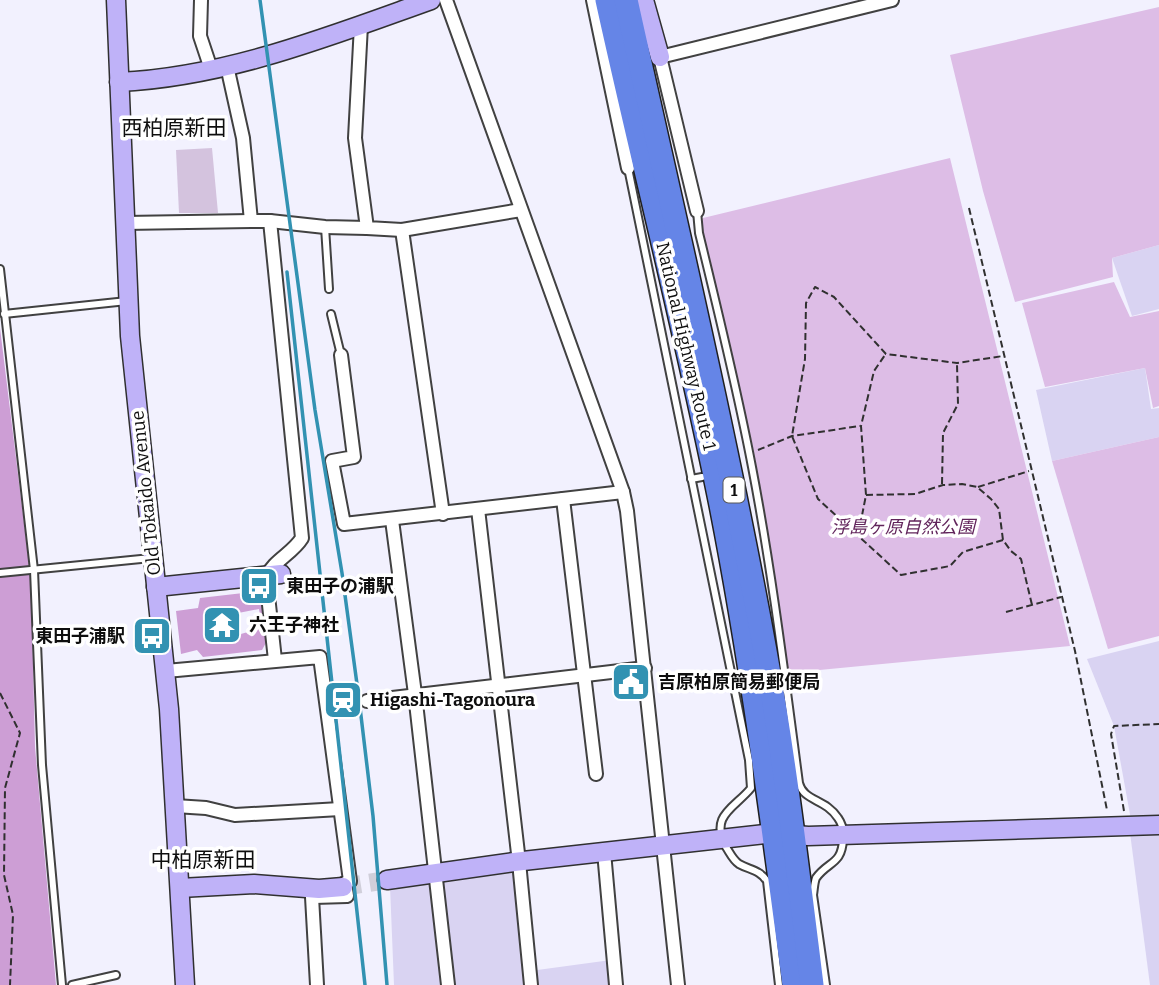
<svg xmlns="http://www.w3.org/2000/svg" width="1159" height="985" font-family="Bitter,'Noto Sans JP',serif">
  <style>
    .farmland { fill: #d9d3f2 }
    .green { fill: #ddbde6 }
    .forest { fill: #cd9ed5; fill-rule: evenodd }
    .cemetery { fill: #d4c3de }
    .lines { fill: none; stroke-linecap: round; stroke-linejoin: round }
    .secondary-tunnel { stroke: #d0cfda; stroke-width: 18; stroke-dasharray: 18 9; stroke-linecap: butt }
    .lane-casing { stroke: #414141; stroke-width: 10 }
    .street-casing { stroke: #414141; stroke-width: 16 }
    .secondary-casing { stroke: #303030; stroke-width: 21 }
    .highway-casing { stroke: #1f1f1f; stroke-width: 26 }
    .path { stroke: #303030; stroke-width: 2; stroke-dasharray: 7 3.5; stroke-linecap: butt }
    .lane { stroke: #fff; stroke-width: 6 }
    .street { stroke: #fff; stroke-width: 12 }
    .secondary { stroke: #bfb2f8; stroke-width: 18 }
    .highway { stroke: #6585e7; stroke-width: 23 }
    .rail { stroke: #3292b2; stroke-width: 3.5 }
    .labels { text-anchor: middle; stroke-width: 7; stroke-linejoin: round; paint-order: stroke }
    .shield { fill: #fff; stroke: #565656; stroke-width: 2 }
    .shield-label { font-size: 16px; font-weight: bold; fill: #0e0e0e }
    .street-label { font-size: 18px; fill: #0e0e0e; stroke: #fff }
    .park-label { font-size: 18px; font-style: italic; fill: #61245b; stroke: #fff }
    .poi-label { font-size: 18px; font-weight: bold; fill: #0e0e0e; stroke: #fff; text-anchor: start }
    .quarter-label { font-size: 21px; fill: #0e0e0e; stroke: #fff }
  </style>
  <rect width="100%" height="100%" fill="#f2f1fe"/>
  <g class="farmland">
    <path d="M1159,245V309L1132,316L1112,258Z"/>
    <path d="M1145,368L1151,409L1159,408V437L1052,461L1036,390Z"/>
    <path d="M1159,641V819L1131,820L1114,726L1087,659Z"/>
    <path d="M1159,832V985H1150L1130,833Z"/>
    <path d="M514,862L530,971L611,960L615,985H394L390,886Z"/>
  </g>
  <g class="green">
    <path d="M1159,7V245L1112,258L1113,277L1015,302L983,191L950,55Z"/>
    <path d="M950,158L1070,646L788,673L754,452L701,228L703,218Z"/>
    <path d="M1114,282L1130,317L1159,311V406L1153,408L1145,368L1045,387L1022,303Z"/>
    <path d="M1159,437V636L1108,649L1052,461Z"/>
  </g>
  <g class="forest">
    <path d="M0,328L31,580L35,747L56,985H0Z"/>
    <path d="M252,592L264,600L268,639L262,650L203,657L197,650L181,654L176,611L198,608L200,598ZM259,609L262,628L223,639L218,617Z"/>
  </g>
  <path class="cemetery" d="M212,148L218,213H179L176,150Z"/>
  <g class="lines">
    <path class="secondary-tunnel" d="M343,887L387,880"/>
    <g class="lane-casing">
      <g id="lane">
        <path d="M628,168L749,760L751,788C735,808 709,815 726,847C730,853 733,860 739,864C750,870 760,870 767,881L779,985"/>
        <path d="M697,211L699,233C718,311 737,388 752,467C772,571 785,677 799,783C804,802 825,798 838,818C843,825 844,831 843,839C842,865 828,861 816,878C814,883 814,889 813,895L826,985"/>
        <path d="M325,227L329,289"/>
        <path d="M0,269L34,570L42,765L62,985"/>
        <path d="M4,314L127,301"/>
        <path d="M331,314L341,355"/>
        <path d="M691,479L702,477"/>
        <path d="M0,573L151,558"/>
        <path d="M72,985L116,975"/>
      </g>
    </g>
    <g class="street-casing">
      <g id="street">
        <path d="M201,0L200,36L211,69"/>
        <path d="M446,0L623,492L627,511L678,985"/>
        <path d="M593,0L628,168"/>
        <path d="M361,25L355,138L367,228L402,230L521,210"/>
        <path d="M227,66L243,138L251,221H270L302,538C292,554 274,560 266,577L275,660"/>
        <path d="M697,211L660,57L892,0"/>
        <path d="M270,221L325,227L367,228"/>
        <path d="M125,223L251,221"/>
        <path d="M402,230L443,514"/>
        <path d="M341,355L354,457L332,461L344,524L623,492"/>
        <path d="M563,499L596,774"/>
        <path d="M478,509L519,862L531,985"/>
        <path d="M392,520L415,694L448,985"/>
        <path d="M166,671L320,657L350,881L345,883L347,896L314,897"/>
        <path d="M367,701L645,668"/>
        <path d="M175,806L206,808L235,815L340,809"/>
        <path d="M604,852L616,985"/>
        <path d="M312,897L317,985"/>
      </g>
    </g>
    <g class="secondary-casing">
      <g id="secondary">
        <path d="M116,0L130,336L169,709L185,985"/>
        <path d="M644,0L660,57"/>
        <path d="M119,82C227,77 330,36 431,0"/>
        <path d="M156,587L281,574"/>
        <path d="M387,880L514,862L774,833L808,836L1159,825"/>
        <path d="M180,888L254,884L319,889L343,887"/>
      </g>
    </g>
    <g class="highway-casing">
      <g id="highway">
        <path d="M607,0C644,168 687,335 721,505C752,663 773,825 794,985"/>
        <path d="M626,0C674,217 725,432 765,651C785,761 798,873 812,985"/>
      </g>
    </g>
    <g class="path">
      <path d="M969,208L1075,651L1107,810"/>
      <path d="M758,450L792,436L860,426"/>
      <path d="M942,484L943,433L958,404L957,364"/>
      <path d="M978,487L1029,471"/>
      <path d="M866,495L915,494L943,485L962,484L977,487L991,499L999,509L1003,540L1011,551L1021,559L1032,605"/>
      <path d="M858,536L866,495L861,426L874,371L885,355"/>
      <path d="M1003,540L963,552L950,566L901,575L818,499L792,436L805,359L806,303L815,287L834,297L886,354L957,363L1003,356"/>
      <path d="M1006,612L1061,597"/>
      <path d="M0,693L20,733L5,788L4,875L13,915L10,985"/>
      <path d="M1124,811L1111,734L1114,726L1159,724"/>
    </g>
    <use href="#lane" class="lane"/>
    <use href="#street" class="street"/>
    <use href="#secondary" class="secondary"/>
    <use href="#highway" class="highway"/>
    <g class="rail">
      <path d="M260,0L315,410L342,573L359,699L373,816L387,985"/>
      <path d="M287,272L365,985"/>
    </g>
  </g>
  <defs>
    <g id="bus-square" transform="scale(2.0125)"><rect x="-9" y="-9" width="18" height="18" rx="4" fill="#3292b2" stroke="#fff"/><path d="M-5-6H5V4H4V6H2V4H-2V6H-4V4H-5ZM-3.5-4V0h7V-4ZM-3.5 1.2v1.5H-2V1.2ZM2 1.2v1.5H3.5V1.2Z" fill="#fff"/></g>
    <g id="temple-square" transform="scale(2.0125)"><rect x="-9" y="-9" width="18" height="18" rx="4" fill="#3292b2" stroke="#fff"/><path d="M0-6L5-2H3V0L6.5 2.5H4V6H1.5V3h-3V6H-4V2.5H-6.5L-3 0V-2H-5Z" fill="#fff"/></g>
    <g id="civic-square" transform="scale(2.0125)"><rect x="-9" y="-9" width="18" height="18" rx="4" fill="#3292b2" stroke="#fff"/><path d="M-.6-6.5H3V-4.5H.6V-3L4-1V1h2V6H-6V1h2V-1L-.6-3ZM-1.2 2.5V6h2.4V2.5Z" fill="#fff"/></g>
    <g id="station-square" transform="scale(2.0125)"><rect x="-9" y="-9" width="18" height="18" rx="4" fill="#3292b2" stroke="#fff"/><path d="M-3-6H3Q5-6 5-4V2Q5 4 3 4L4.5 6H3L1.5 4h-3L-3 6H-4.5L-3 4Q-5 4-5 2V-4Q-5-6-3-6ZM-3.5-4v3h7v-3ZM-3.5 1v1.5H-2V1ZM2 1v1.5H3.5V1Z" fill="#fff"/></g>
  </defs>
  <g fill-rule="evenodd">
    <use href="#bus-square" x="259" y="586"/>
    <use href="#temple-square" x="222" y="625"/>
    <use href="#bus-square" x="152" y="636"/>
    <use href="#civic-square" x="631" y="682"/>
    <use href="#station-square" x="343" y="700"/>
  </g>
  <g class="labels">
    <rect class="shield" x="723.5" y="477.5" width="21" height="25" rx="5"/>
    <g class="shield-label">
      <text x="734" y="496">1</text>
    </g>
    <g class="street-label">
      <text transform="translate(686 346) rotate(77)" y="6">National Highway Route 1</text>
      <text transform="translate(146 493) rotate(-96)" y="6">Old Tokaido Avenue</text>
    </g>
    <g class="park-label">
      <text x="903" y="533">浮島ヶ原自然公園</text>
    </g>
    <g class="poi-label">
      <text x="286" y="592">東田子の浦駅</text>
      <text x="249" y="631">六王子神社</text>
      <text x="125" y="642" text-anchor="end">東田子浦駅</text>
      <text x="658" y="688">吉原柏原簡易郵便局</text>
      <text x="370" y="706">Higashi-Tagonoura</text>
    </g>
    <g class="quarter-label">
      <text x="174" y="135">西柏原新田</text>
      <text x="203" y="867">中柏原新田</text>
    </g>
  </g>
</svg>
